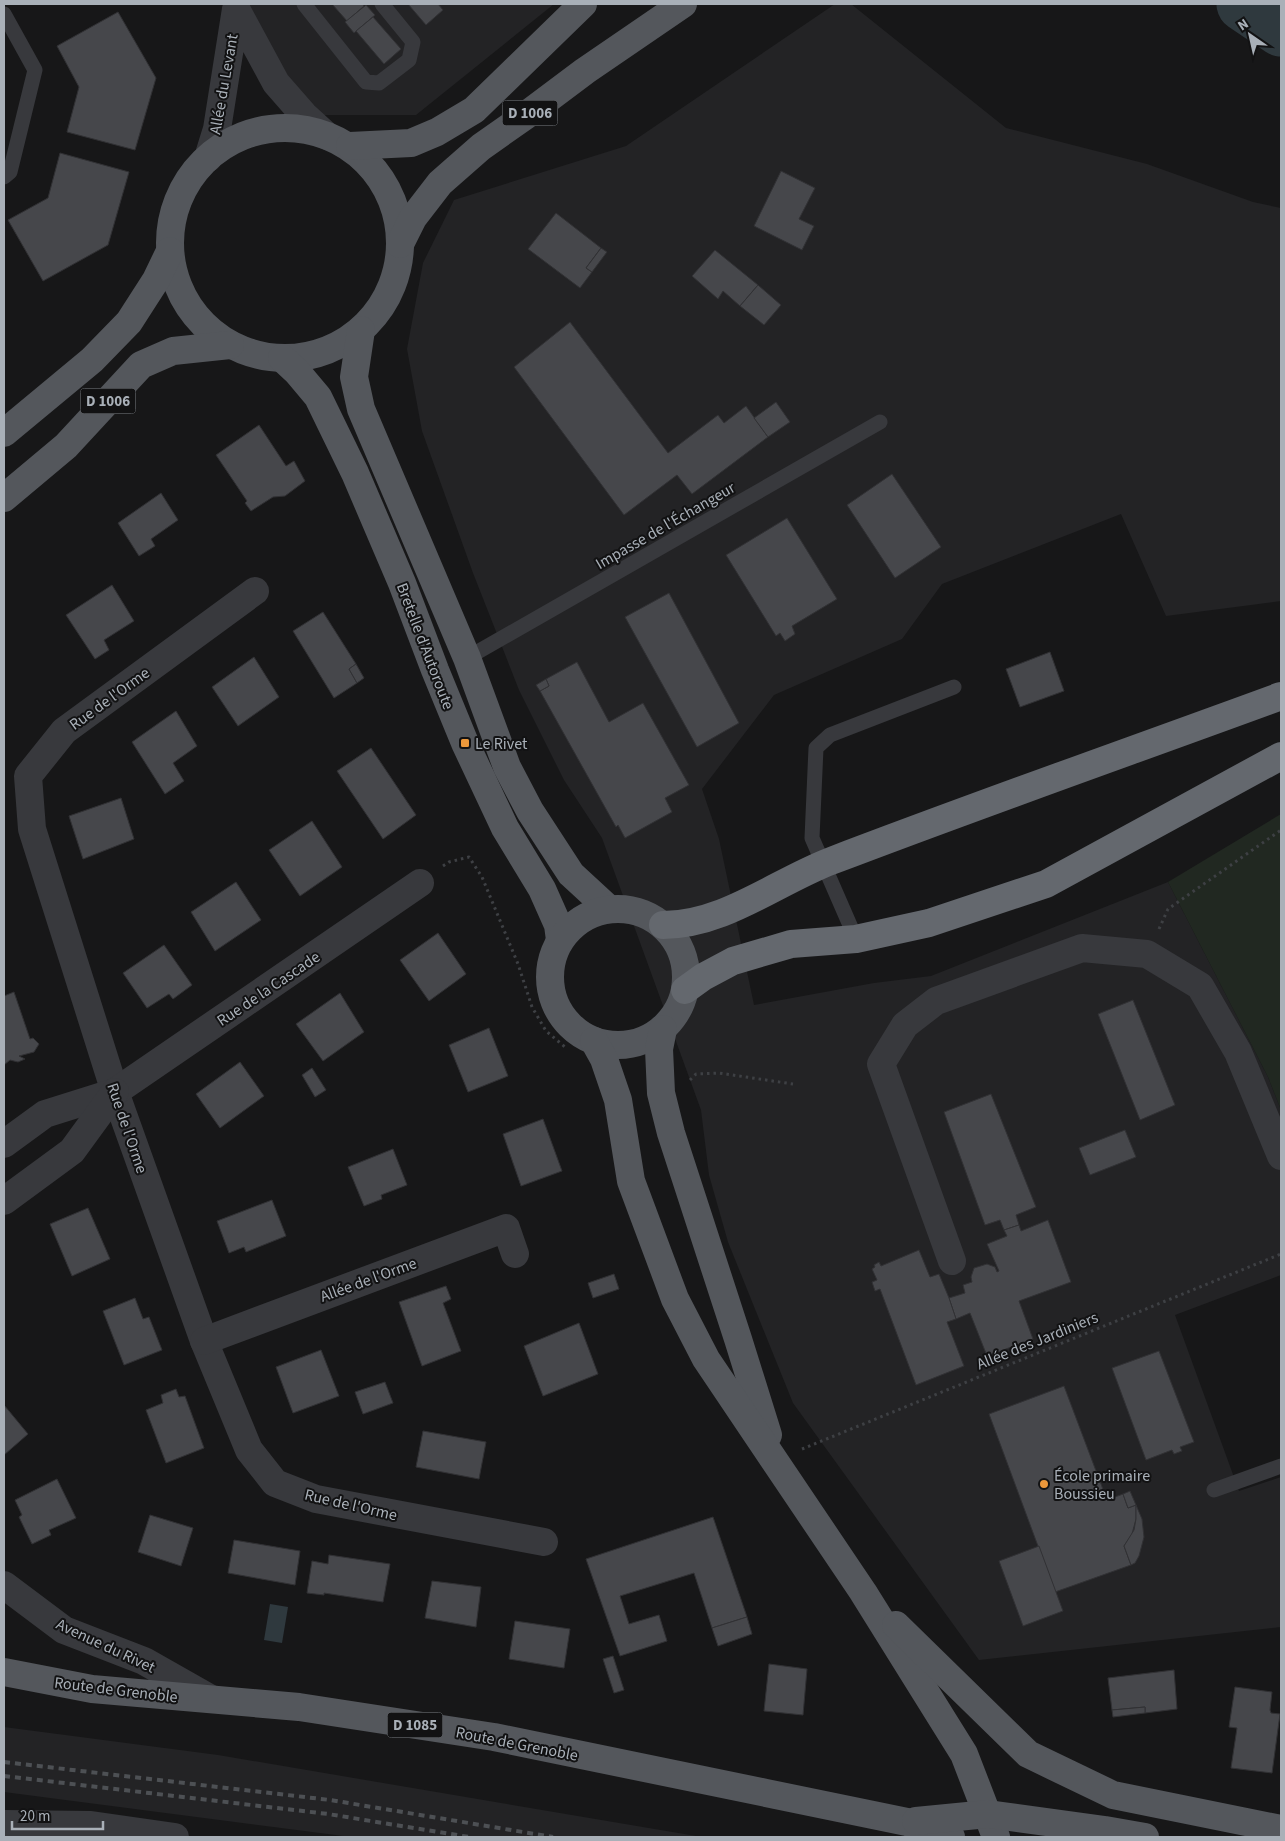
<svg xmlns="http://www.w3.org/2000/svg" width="1285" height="1841" font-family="'Source Sans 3',sans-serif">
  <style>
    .built { fill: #232325 }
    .green { fill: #212821 }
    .water { fill: #2f393e }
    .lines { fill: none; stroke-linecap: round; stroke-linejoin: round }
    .river { stroke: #2f393e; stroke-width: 55 }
    .building { fill: #46474b; stroke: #313134 }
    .path { stroke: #3e4044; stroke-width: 3; stroke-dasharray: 2.5 4; stroke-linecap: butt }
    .service { stroke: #38393d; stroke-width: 15 }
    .minor { stroke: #38393d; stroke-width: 28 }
    .primary { stroke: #54575c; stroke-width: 28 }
    .motorway { stroke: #64686e; stroke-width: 28 }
    .rail { stroke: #4d5054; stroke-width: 4; stroke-dasharray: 6 5; stroke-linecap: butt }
    .poi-dot { fill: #ec983b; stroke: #121213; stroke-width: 2 }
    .labels { text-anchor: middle; stroke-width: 4; stroke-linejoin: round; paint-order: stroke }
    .shield { fill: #121213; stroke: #7c8186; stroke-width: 1 }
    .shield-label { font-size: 15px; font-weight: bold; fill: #a9b0b8 }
    .street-label { font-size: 16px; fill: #a9b0b8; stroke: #121213 }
    .poi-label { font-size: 16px; fill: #a9b0b8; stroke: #121213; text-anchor: start }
  </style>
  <rect width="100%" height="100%" fill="#171718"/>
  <g class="built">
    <path d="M232,4H554L416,115H304Z"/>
    <path d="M835,4H851L1006,128L1147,164L1253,202L1281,208V601L1166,616L1121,514L942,584L902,639L774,695L702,789L719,839L754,1005L874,983L931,976L1168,882L1268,1077L1281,1110V1275L1175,1315L1239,1491L1281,1477V1627L979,1660L793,1403L728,1242L709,1175L701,1110L602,838L564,780L519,690L473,573L422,431L407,349L423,263L454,200L626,146Z"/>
    <path d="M4,1727L218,1755L702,1837H351L4,1792Z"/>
  </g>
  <path class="green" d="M1281,814V1110L1268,1077L1168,882Z"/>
  <path class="water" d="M270,1604L288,1607L282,1643L264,1640Z"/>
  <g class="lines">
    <path class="river" d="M1244,4L1281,29"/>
  </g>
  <g class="building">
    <path d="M332,4H362L364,6L347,21Z"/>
    <path d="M408,4H438L443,10L426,25Z"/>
    <path d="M366,5L375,15L354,33L345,22Z"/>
    <path d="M118,12L156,78L135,150L67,132L79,87L57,46Z"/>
    <path d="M373,17L401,49L384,64L356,31Z"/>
    <path d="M60,153L129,172L108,245L43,281L8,220L48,198Z"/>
    <path d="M781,171L815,188L799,219L814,226L802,250L754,226Z"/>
    <path d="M556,213L601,248L586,268L592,272L580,288L528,249Z"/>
    <path d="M601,248L607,252L592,272L586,268Z"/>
    <path d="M715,250L758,285L740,306L723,291L718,299L692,276Z"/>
    <path d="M758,285L781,305L764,325L740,306Z"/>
    <path d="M570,322L668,453L718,415L724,423L746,406L768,437L692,494L677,475L624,515L514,367Z"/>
    <path d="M776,402L790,422L768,437L754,418Z"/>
    <path d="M259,425L286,466L294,461L305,481L285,496L273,497L251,511L245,503L247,501L216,455Z"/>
    <path d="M892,474L941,547L895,578L847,505Z"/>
    <path d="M161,493L178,520L151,539L155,546L139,556L118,523Z"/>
    <path d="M787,518L837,599L792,626L795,634L785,641L780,633L776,636L726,555Z"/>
    <path d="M112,585L134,621L104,640L109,650L95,659L66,615Z"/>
    <path d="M669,593L739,723L697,747L625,617Z"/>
    <path d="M323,612L356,664L349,669L357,683L334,698L293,631Z"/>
    <path d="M1050,652L1064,691L1020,707L1006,669Z"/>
    <path d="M254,657L279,697L238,726L212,687Z"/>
    <path d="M577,662L609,722L643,703L689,785L665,798L672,812L625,838L618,825L616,827L540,691L549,686L546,679Z"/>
    <path d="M356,664L364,678L357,683L349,669Z"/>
    <path d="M546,679L549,686L540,691L536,685Z"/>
    <path d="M176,711L197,746L173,763L184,781L165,794L132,742Z"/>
    <path d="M371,748L416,815L383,839L337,771Z"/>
    <path d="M121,798L134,839L83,859L69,816Z"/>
    <path d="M312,821L342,867L300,896L269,850Z"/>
    <path d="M236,882L261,920L215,951L191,912Z"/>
    <path d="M438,933L466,974L429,1001L400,960Z"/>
    <path d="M164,945L192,985L173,999L169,994L147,1008L123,973Z"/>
    <path d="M14,992L30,1039L33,1038L39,1044L34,1052L19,1056L25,1059L18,1062L10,1060L4,1065V996Z"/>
    <path d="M340,993L364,1032L323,1061L296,1024Z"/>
    <path d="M1133,1000L1175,1105L1140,1120L1098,1014Z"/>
    <path d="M489,1028L508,1076L468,1092L449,1045Z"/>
    <path d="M240,1062L264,1096L220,1128L196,1094Z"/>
    <path d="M312,1068L326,1090L315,1097L302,1075Z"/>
    <path d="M991,1094L1036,1207L1016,1215L1019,1225L1004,1230L1000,1220L985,1225L944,1112Z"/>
    <path d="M543,1119L562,1171L521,1186L503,1134Z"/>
    <path d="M1125,1130L1136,1157L1090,1175L1079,1148Z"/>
    <path d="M393,1149L407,1185L381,1195L382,1199L364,1206L348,1167Z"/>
    <path d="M272,1200L286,1236L246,1252L244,1247L229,1253L217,1221Z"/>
    <path d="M88,1208L110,1259L72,1276L50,1224Z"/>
    <path d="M1048,1220L1071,1282L1019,1301L1033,1339L987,1356L970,1313L956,1319L949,1298L965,1293L963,1285L972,1282L971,1277L974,1268L987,1264L995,1267L997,1272L999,1271L987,1244L1007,1236L1004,1230L1019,1225L1021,1231Z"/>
    <path d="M919,1250L930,1277L939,1274L949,1298L956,1319L947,1322L964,1366L916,1385L880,1289L875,1291L872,1282L877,1280L872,1269L875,1267L874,1265L879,1262L881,1266Z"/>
    <path d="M614,1274L619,1289L593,1298L588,1283Z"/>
    <path d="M446,1286L451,1299L443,1303L461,1351L422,1366L399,1302Z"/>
    <path d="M135,1298L143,1319L149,1317L162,1350L124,1365L103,1311Z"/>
    <path d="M579,1323L598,1374L543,1396L524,1346Z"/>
    <path d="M321,1350L339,1396L293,1413L276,1367Z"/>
    <path d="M1159,1351L1194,1442L1180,1447L1182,1451L1174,1454L1172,1450L1146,1460L1112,1368Z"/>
    <path d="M385,1382L393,1403L363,1414L355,1392Z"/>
    <path d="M1064,1386L1107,1500L1123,1494L1128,1508L1136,1505V1519L1132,1534L1124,1546L1131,1565L1055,1592L989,1414Z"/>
    <path d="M176,1389L179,1397L185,1396L204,1448L166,1463L146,1410L163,1403L161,1395Z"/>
    <path d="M4,1405L28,1434L4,1455Z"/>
    <path d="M423,1431L486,1442L479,1479L416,1467Z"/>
    <path d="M57,1479L76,1518L49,1530L51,1535L32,1544L19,1517L22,1515L15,1500Z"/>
    <path d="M1130,1491L1136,1505L1128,1508L1123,1494Z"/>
    <path d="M1136,1505L1142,1519L1144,1537L1139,1556L1135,1563L1131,1565L1124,1546L1134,1530L1136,1519Z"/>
    <path d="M150,1515L193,1528L181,1566L138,1552Z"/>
    <path d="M713,1517L747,1617L712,1628L694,1573L620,1596L629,1624L659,1615L667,1641L620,1656L586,1559Z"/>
    <path d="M234,1540L300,1551L295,1585L228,1573Z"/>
    <path d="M1039,1546L1063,1611L1023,1626L999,1561Z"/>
    <path d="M329,1555L390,1564L383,1602L324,1593V1595L307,1593L312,1561L328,1564Z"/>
    <path d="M432,1581L481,1587L476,1627L425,1618Z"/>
    <path d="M747,1617L752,1634L718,1646L712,1628Z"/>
    <path d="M515,1621L570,1629L564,1668L509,1659Z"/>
    <path d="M613,1656L624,1690L614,1693L603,1659Z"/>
    <path d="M769,1664L807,1669L803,1715L764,1711Z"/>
    <path d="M1174,1670L1177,1709L1145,1713V1707L1112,1710L1108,1678Z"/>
    <path d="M1235,1687L1272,1692L1270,1710L1271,1713L1280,1714L1272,1773L1231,1768L1237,1728L1229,1727Z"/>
    <path d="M1145,1707V1713L1113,1717L1112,1710Z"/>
  </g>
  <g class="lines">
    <g class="path">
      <path d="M443,866L449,862L469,857L482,877L518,964L532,1007L546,1031L565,1047"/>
      <path d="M1159,929L1168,909L1281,830"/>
      <path d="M690,1080L696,1074L719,1073L793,1084"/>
      <path d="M802,1449L1281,1254"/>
    </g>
    <g class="service">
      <path d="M304,4L366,82L379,83L409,60L413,42L382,4"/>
      <path d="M4,14L35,70L10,172L4,177"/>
      <path d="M467,658L880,422"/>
      <path d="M856,939L812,838L816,748L830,735L954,687"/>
      <path d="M1214,1490L1281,1466"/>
    </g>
    <g class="minor">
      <path d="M208,158L217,129L236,9L276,83L304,115L327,136"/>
      <path d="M255,591L64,731L28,776L32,829L115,1092L204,1341L249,1450L275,1483L316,1499L544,1542"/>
      <path d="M4,1144L45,1114L115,1092L420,883"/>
      <path d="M4,1201L72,1151L115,1092"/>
      <path d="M952,1261L881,1064L905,1025L936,1001L1082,948L1147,954L1200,986L1238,1052L1281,1156"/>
      <path d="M204,1341L506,1228L515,1254"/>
      <path d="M4,1585L64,1630L144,1661L211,1699"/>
      <path d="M4,1824L91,1825L175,1837"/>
    </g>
    <g class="primary">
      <circle cx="285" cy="243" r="115"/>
      <path d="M350,146L411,143L437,132L474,110L583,4"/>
      <path d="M400,244L413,218L440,183L481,147L525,116L585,71L683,4"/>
      <path d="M361,330L354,377L361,409L467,658L507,767L530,811L571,874L609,909"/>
      <path d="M282,358L297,372L318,397L355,473L402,583L435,670L465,743L505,828L542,889L558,925L560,940"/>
      <path d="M4,433L92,360L129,322L156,280L170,251"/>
      <path d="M4,498L66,446L141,365L173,351L230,345"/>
      <circle cx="618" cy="977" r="68"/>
      <path d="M663,1029L659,1049L661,1093L671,1133L738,1339L768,1435"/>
      <path d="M594,1041L604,1059L618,1100L631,1181L675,1299L706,1359L863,1592L964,1754L996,1837"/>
      <path d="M896,1625L1028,1754L1113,1795L1281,1829"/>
      <path d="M4,1672L92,1689L299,1707L494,1737L907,1822L951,1837"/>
      <path d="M916,1821L988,1814L1105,1830L1145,1837"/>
    </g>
    <g class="motorway">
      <path d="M663,925C724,925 776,882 831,861C980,804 1131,751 1281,696"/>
      <path d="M685,990L703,977L733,961L791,944L856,939L929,923L1046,884L1281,756"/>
    </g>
    <g class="rail">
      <path d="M4,1762L330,1800L553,1837"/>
      <path d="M4,1776L328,1814L469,1837"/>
    </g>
  </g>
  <g class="poi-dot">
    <rect x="460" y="738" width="10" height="10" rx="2.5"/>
    <circle cx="1044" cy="1484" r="5"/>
  </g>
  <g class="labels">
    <g class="shield">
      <rect x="502.5" y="100.5" width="55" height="25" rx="4"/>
      <rect x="80.5" y="388.5" width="55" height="25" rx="4"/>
      <rect x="387.5" y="1712.5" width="55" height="25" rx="4"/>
    </g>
    <g class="shield-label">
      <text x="530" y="118">D 1006</text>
      <text x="108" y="406">D 1006</text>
      <text x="415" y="1730">D 1085</text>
    </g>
    <g class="street-label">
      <text transform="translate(223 84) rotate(-80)" y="6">Allée du Levant</text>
      <text transform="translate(665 525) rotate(-30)" y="6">Impasse de l'Échangeur</text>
      <text transform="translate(426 646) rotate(69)" y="6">Bretelle d'Autoroute</text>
      <text transform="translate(109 698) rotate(-36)" y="6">Rue de l'Orme</text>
      <text transform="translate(268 988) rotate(-34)" y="6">Rue de la Cascade</text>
      <text transform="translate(128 1128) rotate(71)" y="6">Rue de l'Orme</text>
      <text transform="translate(368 1279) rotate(-20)" y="6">Allée de l'Orme</text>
      <text transform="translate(1037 1340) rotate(-22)" y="6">Allée des Jardiniers</text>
      <text transform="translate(351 1504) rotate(13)" y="6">Rue de l'Orme</text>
      <text transform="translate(106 1645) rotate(25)" y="6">Avenue du Rivet</text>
      <text transform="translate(116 1689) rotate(7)" y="6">Route de Grenoble</text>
      <text transform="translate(517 1743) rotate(11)" y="6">Route de Grenoble</text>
    </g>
    <g class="poi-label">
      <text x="475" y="749">Le Rivet</text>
      <text x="1054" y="1481">École primaire<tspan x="1054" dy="18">Boussieu</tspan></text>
    </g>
  </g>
  <rect width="1285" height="1841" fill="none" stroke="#a9b0b8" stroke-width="10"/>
  <g transform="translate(1250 35) rotate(326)" stroke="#121213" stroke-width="4" paint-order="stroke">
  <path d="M0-4L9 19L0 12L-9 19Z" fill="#a9b0b8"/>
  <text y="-8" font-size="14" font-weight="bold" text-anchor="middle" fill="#a9b0b8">N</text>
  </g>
  <path d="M12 1821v8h91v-8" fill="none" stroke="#a9b0b8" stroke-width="2.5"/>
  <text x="20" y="1821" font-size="15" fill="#a9b0b8" stroke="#121213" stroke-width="4" paint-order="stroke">20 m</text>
</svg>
